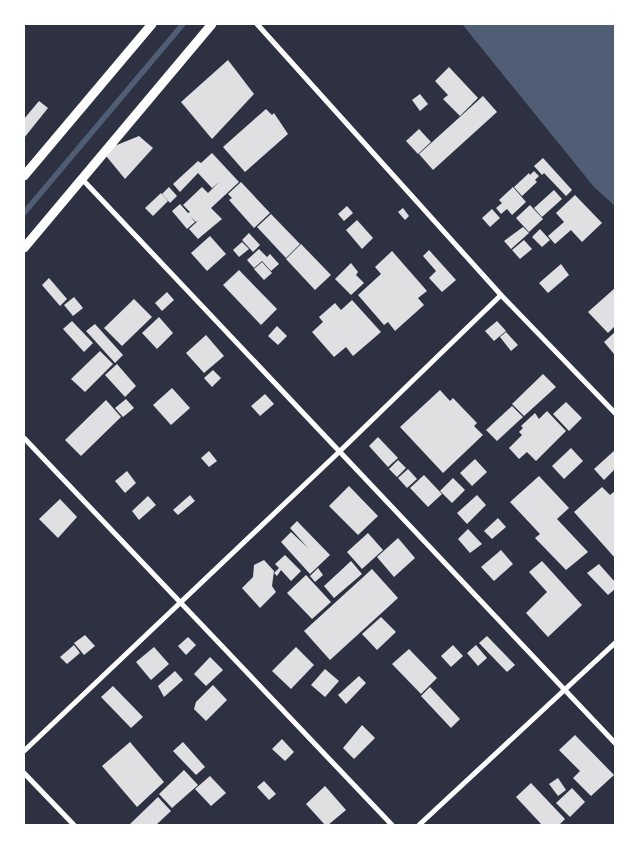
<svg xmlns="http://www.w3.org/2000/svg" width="639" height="849" font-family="Manrope,sans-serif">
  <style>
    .water { fill: #4f5d75 }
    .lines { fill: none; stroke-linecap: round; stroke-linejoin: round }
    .stream { stroke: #4f5d75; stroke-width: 5.5 }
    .building { fill: #e0e0e3 }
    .minor { stroke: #fff; stroke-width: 5 }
    .tertiary { stroke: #fff; stroke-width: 9 }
  </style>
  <rect width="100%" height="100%" fill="#2d3142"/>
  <path class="water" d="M462,24H615V206L594,187Z"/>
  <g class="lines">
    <path class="stream" d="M24,213L183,24"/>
  </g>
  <g class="building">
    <path d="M228,60L254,94L212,139L181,102Z"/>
    <path d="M449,67L478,98L460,116L443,99L448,95L435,81Z"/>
    <path d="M420,94L428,104L420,111L412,100Z"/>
    <path d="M483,96L497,112L433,170L419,154Z"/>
    <path d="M39,101L48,108L24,138V119Z"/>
    <path d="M266,109L272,115L274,113L288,134L245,172L223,147Z"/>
    <path d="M419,129L431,142L418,154L406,141Z"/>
    <path d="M139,136L153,148L125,179L102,151Z"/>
    <path d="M212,153L239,182L211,208L222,219L198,239L189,229L199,220L196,222L190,216L195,222L187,229L172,211L180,204L188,213L190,212L183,205L202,187L208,193L219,182L212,188L198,173L180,192L173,184L198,161L201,163Z"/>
    <path d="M543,158L572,190L566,196L544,173L542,175L534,166Z"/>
    <path d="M534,171L539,176L535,180L537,182L522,196L514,187L529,173L530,175Z"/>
    <path d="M241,182L270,213L254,228L229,200L232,198L228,194Z"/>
    <path d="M169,187L177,196L170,203L162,194Z"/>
    <path d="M513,187L526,202L512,215L507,209L501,214L496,208L502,203L499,200Z"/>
    <path d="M554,190L562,199L542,217L534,208Z"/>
    <path d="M161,193L168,201L153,216L145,208Z"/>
    <path d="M575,195L602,223L582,242L571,230L555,244L548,236L564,222L556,213Z"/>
    <path d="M530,205L543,219L529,232L516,218Z"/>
    <path d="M347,206L353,213L344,221L338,214Z"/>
    <path d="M403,208L409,216L405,220L398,212Z"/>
    <path d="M492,209L500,218L490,227L482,218Z"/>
    <path d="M271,214L300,244L286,258L257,227Z"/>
    <path d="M357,220L373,238L362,249L346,230Z"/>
    <path d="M523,227L529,233L511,249L504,241Z"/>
    <path d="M540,229L550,240L542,247L532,237Z"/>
    <path d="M249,233L260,245L253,252L242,240Z"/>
    <path d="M210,236L226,254L207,271L191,253Z"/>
    <path d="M524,240L532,249L520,259L512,250Z"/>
    <path d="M242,242L249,249L239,257L233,250Z"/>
    <path d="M301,244L331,275L315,290L286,259Z"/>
    <path d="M259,249L267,257L270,254L279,264L271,271L262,261L254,268L247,260Z"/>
    <path d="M429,250L456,280L442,292L429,278L436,271L423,256Z"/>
    <path d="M392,251L427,291L418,298L424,305L395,331L388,322L384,325L358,295L381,274L375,267Z"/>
    <path d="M262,262L272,273L264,280L254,269Z"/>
    <path d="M351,263L358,272L356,275L364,283L351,295L335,279Z"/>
    <path d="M561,264L569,275L548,293L539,283Z"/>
    <path d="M239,270L277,309L261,325L223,285Z"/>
    <path d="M49,278L67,299L60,306L42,285Z"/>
    <path d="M615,288V326L608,333L588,312Z"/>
    <path d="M167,292L174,300L162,311L155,303Z"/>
    <path d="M74,297L83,308L73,316L64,305Z"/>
    <path d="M134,299L152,317L122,346L104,328Z"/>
    <path d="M352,300L381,332L353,356L346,347L334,357L312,332L323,322L319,317L335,303L341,310Z"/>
    <path d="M159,317L173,333L157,349L142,333Z"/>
    <path d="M72,321L93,343L84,352L63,329Z"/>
    <path d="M497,321L506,331L494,341L485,331Z"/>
    <path d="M95,324L123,355L115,363L86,331Z"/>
    <path d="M277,326L287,336L278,345L268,336Z"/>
    <path d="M506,332L518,345L511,351L500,337Z"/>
    <path d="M615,332V353L614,354L604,342Z"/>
    <path d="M206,335L224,356L204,373L186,353Z"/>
    <path d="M100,351L113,364L85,392L71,379Z"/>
    <path d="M117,364L136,386L125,397L105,375Z"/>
    <path d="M213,370L221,378L212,387L204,378Z"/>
    <path d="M543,374L556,387L524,416L512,404Z"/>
    <path d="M172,388L190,408L171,425L153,405Z"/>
    <path d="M440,390L450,401L453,398L477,423L474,426L483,435L443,473L400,427Z"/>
    <path d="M265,394L274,404L260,416L251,406Z"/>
    <path d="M126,399L134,408L123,417L115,408Z"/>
    <path d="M106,400L121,417L81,456L65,440Z"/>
    <path d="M566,402L582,418L569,431L553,414Z"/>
    <path d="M512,406L523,417L497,441L486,430Z"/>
    <path d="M547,411L566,431L536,461L527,452L519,459L509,448L522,435L519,432L523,428L521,426L535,413L539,419Z"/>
    <path d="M378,437L398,458L388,467L369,446Z"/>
    <path d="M571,448L583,461L564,479L552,466Z"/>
    <path d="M615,450V469L604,480L594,469Z"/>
    <path d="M209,451L217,461L209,467L201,458Z"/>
    <path d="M475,459L487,472L472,486L460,473Z"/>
    <path d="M398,460L406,468L397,477L389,469Z"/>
    <path d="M408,469L417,479L407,488L398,478Z"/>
    <path d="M127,471L136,483L125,493L115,481Z"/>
    <path d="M424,475L442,494L428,507L410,488Z"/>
    <path d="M539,476L569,508L557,519L588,552L566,570L535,538L540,534L510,502Z"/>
    <path d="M453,478L465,490L452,503L440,491Z"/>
    <path d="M349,486L378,516L358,535L329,506Z"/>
    <path d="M602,487L610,495L615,491V558L574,512Z"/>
    <path d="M190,495L195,501L178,515L173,510Z"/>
    <path d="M477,495L486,505L467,524L457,513Z"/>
    <path d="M148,496L156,505L139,520L132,511Z"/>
    <path d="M60,499L77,517L58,538L39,519Z"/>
    <path d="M498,518L506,527L492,539L484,531Z"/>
    <path d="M297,521L330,555L310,574L281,542L291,532L308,548L290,528Z"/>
    <path d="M468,529L482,544L470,553L458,539Z"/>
    <path d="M368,533L383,550L362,569L347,552Z"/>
    <path d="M398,538L415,558L394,577L377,557Z"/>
    <path d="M501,550L513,564L494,581L481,567Z"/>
    <path d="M285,555L301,571L291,581L281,570L277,576L274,573L279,568L275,564Z"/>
    <path d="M264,560L274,571L272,586L276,592L260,608L242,588L253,577L254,565Z"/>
    <path d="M351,561L362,574L334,598L324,586Z"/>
    <path d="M542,561L582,605L548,637L526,613L547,592L529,572Z"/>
    <path d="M599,564L615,582V589L608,595L587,573Z"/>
    <path d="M318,568L323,575L315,582L310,576Z"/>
    <path d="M372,569L398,598L330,660L304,631Z"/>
    <path d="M306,575L331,602L312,619L287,593Z"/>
    <path d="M381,617L396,632L377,650L362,634Z"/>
    <path d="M85,635L95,646L84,655L74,643Z"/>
    <path d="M487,636L515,665L507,672L479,643Z"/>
    <path d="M188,637L196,645L186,655L178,646Z"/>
    <path d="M74,645L80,653L67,664L60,657Z"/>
    <path d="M453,645L463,656L451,667L441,656Z"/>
    <path d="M476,645L487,658L478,666L467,653Z"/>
    <path d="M154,647L169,664L151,680L136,662Z"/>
    <path d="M296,647L314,665L291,689L272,671Z"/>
    <path d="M409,649L437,678L421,694L392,664Z"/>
    <path d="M210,657L223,670L206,686L194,674Z"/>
    <path d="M325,669L339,681L325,697L311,685Z"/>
    <path d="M175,671L183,680L164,697L158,686Z"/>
    <path d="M359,676L366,683L346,704L338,695Z"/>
    <path d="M213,685L227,700L206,721L194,709L196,702Z"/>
    <path d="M113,686L143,717L131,728L101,697Z"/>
    <path d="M430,687L460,719L451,728L421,696Z"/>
    <path d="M362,725L375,738L354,759L343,748Z"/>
    <path d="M575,735L614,775L591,796L573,778L580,771L559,750Z"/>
    <path d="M282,739L294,752L285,761L272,749Z"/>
    <path d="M130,742L164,782L137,807L102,766Z"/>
    <path d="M183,742L205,767L196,775L173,751Z"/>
    <path d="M184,770L198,785L172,808L159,794Z"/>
    <path d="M210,776L226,793L211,806L195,789Z"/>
    <path d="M558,778L566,790L558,796L549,784Z"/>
    <path d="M264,781L276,794L269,800L257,787Z"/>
    <path d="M531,783L565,819L559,825H542L516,797Z"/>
    <path d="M325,786L346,810L328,825H325L306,804Z"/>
    <path d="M572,788L585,802L570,817L556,803Z"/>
    <path d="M158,797L171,811L156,825H129Z"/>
  </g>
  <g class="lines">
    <g class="minor">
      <path d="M257,24L501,295L615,413"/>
      <path d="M82,179L615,743"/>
      <path d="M24,438L392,825"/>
      <path d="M24,751L339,452L501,295"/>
      <path d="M24,773L74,825"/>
      <path d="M419,825L615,643"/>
    </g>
    <g class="tertiary">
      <path d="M24,176L152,24"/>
      <path d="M24,248L212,24"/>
    </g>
  </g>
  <rect width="639" height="849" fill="none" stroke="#ffffff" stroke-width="50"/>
</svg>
